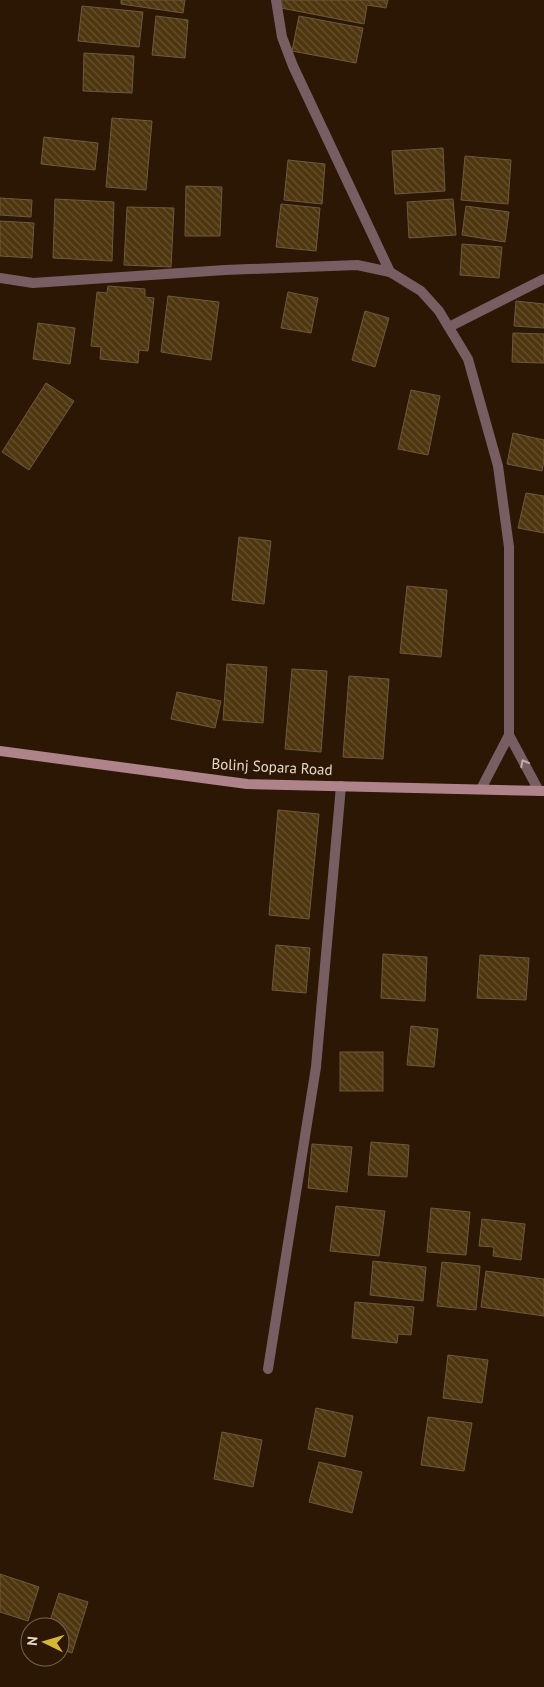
<svg xmlns="http://www.w3.org/2000/svg" width="544" height="1687" font-family="'PT Sans',sans-serif">
  <style>
    .building { fill: url(#building-back-hatch); stroke: #6c593f }
    .lines { fill: none; stroke-linecap: round; stroke-linejoin: round }
    .street { stroke: #785e62; stroke-width: 10 }
    .secondary { stroke: #ae838a; stroke-width: 10 }
    .oneway { stroke: #c0ada6 }
    .labels { text-anchor: middle; stroke-width: 4; stroke-linejoin: round; paint-order: stroke }
    .street-label { font-size: 15px; fill: #e6d8cb; stroke: #2b1703 }
  </style>
  <defs>
    <pattern id="building-back-hatch" width="6" height="6" patternUnits="userSpaceOnUse" patternTransform="scale(1.25)"><rect width="6" height="6" fill="#4e360f"/><path d="M-1 5l2 2M0 0l6 6M5-1l2 2" fill="none" stroke="#685231"/></pattern>
  </defs>
  <rect width="100%" height="100%" fill="#2b1703"/>
  <g class="building">
    <path d="M121,0H185L183,13L121,4Z"/>
    <path d="M282,0H388L386,8L367,5L364,24L281,8Z"/>
    <path d="M82,6L143,12L139,47L78,41Z"/>
    <path d="M156,16L188,20L185,58L152,55Z"/>
    <path d="M299,16L363,28L356,63L292,51Z"/>
    <path d="M84,53L134,56L132,93L83,91Z"/>
    <path d="M112,118L152,121L146,190L106,187Z"/>
    <path d="M44,137L98,143L95,170L41,164Z"/>
    <path d="M443,148L445,191L395,194L392,151Z"/>
    <path d="M465,156L511,160L508,204L461,200Z"/>
    <path d="M288,160L325,164L322,204L284,200Z"/>
    <path d="M186,186L222,187L220,236H185Z"/>
    <path d="M0,198L32,200L31,217L0,215Z"/>
    <path d="M55,199L114,202L112,261L53,258Z"/>
    <path d="M453,199L456,235L409,238L407,202Z"/>
    <path d="M281,204L320,208L316,251L276,247Z"/>
    <path d="M466,206L509,212L505,242L462,235Z"/>
    <path d="M127,207L174,208L171,267L124,265Z"/>
    <path d="M0,221L34,223L32,258L0,256Z"/>
    <path d="M462,244L502,247L499,278L460,275Z"/>
    <path d="M108,286L145,289V297L154,298L148,351L139,350L138,363L100,359L101,347L91,346L97,292L107,293Z"/>
    <path d="M288,292L318,298L311,333L281,328Z"/>
    <path d="M168,296L219,302L211,360L161,352Z"/>
    <path d="M516,301L544,304V328L514,326Z"/>
    <path d="M365,311L389,318L375,367L352,360Z"/>
    <path d="M38,323L75,328L70,364L33,359Z"/>
    <path d="M513,333L544,334V363L512,362Z"/>
    <path d="M46,383L74,401L29,470L2,452Z"/>
    <path d="M411,390L440,396L428,455L398,449Z"/>
    <path d="M513,433L544,440V460L542,471L507,464Z"/>
    <path d="M526,493L544,496V533L518,528Z"/>
    <path d="M239,537L271,541L264,604L232,600Z"/>
    <path d="M407,586L447,590L441,657L400,653Z"/>
    <path d="M227,664L267,667L263,723L223,720Z"/>
    <path d="M292,669L327,671L321,752L285,749Z"/>
    <path d="M349,676L389,679L383,759L343,757Z"/>
    <path d="M177,692L221,701L215,728L171,719Z"/>
    <path d="M278,810L319,814L309,919L269,915Z"/>
    <path d="M276,945L310,948L306,993L272,990Z"/>
    <path d="M383,954L427,957L425,1001L381,998Z"/>
    <path d="M480,955L529,958L526,1000L477,998Z"/>
    <path d="M411,1026L438,1029L434,1067L407,1065Z"/>
    <rect x="340" y="1052" width="43" height="39"/>
    <path d="M371,1142L409,1145L407,1177L368,1175Z"/>
    <path d="M312,1144L352,1147L347,1192L308,1188Z"/>
    <path d="M336,1206L385,1211L379,1256L330,1251Z"/>
    <path d="M431,1208L470,1212L466,1255L427,1252Z"/>
    <path d="M482,1219L525,1224L521,1260L493,1256L494,1247L479,1246Z"/>
    <path d="M373,1261L426,1267L423,1301L370,1295Z"/>
    <path d="M442,1262L480,1266L476,1310L437,1306Z"/>
    <path d="M486,1271L544,1279V1316L481,1307Z"/>
    <path d="M355,1302L414,1307L411,1335L398,1334L397,1343L352,1338Z"/>
    <path d="M448,1355L488,1360L482,1403L443,1398Z"/>
    <path d="M316,1408L353,1416L345,1457L308,1449Z"/>
    <path d="M428,1417L472,1423L464,1471L421,1465Z"/>
    <path d="M222,1432L262,1440L253,1487L214,1479Z"/>
    <path d="M319,1462L362,1472L352,1513L309,1502Z"/>
    <path d="M0,1574L39,1587L28,1621L0,1612Z"/>
    <path d="M59,1593L88,1602L72,1653L60,1649V1627H48Z"/>
  </g>
  <g class="lines">
    <g class="street">
      <path d="M276,0L282,37L293,66L390,272"/>
      <path d="M0,278L33,283L225,270L357,265L390,272L421,291L439,311L468,359L498,466L509,547V735L481,789"/>
      <path d="M449,327L544,279"/>
      <path d="M509,735L539,791"/>
      <path d="M268,1369L316,1067L341,786"/>
    </g>
    <path class="secondary" d="M0,751L247,784L544,791"/>
  </g>
  <defs><path id="oneway-chevron" d="M-2-3.5L2.5 0L-2 3.5" fill="none" stroke-width="1.6" stroke-linecap="round" stroke-linejoin="round" transform="scale(1.25)"/></defs>
  <use class="oneway" href="#oneway-chevron" transform="translate(524 763) rotate(-118)"/>
  <g class="labels">
    <g class="street-label">
      <text transform="translate(272 767) rotate(3)" y="5">Bolinj Sopara Road</text>
    </g>
  </g>
  <g transform="translate(45 1642) rotate(275)"><circle r="24" fill="#2b1703" stroke="#766453"/>
  <path d="M0-4L9 19L0 12L-9 19Z" fill="#d5b534"/>
  <text y="-8" font-size="14" font-weight="bold" text-anchor="middle" fill="#e6d8cb">N</text>
  </g>
</svg>
